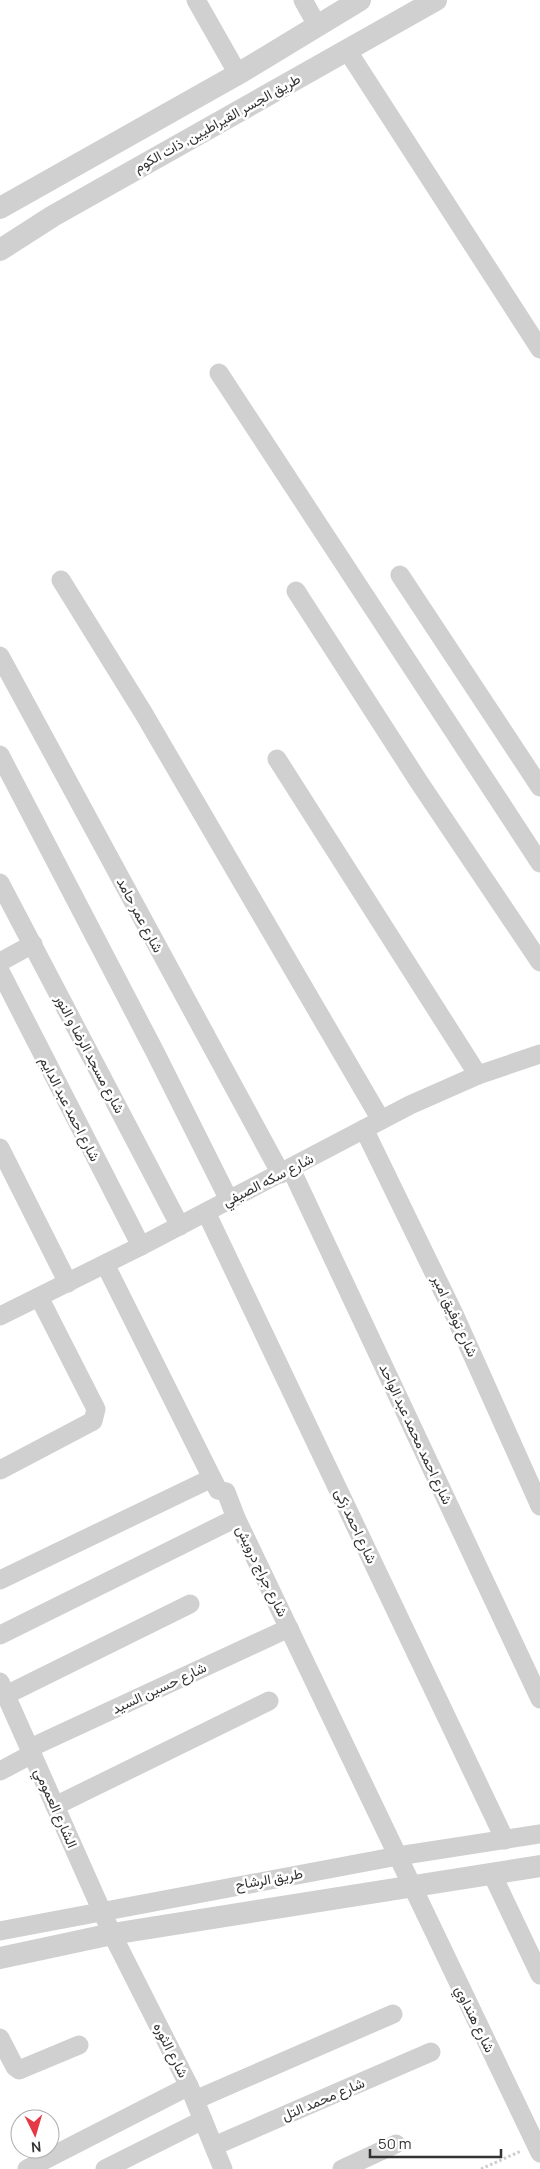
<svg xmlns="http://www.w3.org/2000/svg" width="540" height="2169" font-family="Manrope,Vazirmatn,sans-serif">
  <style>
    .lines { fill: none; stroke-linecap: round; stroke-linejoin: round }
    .path { stroke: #cdcdcd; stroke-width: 3; stroke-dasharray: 2.5 2.5; stroke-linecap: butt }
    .minor { stroke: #d0d0d0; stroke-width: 19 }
    .tertiary { stroke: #d0d0d0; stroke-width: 22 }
    .labels { text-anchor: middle; stroke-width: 5; stroke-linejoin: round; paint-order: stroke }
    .street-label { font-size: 14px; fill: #333; stroke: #fff }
  </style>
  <rect width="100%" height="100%" fill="#fff"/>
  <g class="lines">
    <path class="path" d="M481,2169L521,2151"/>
    <g class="minor">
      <path d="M196,0L238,74"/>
      <path d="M303,0L317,25"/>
      <path d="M347,50L540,349"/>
      <path d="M219,373L540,863"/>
      <path d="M400,575L540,787"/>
      <path d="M61,580L144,714L381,1120"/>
      <path d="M296,591L419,782L540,962"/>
      <path d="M0,656L281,1174"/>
      <path d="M0,755L155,1052L229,1200"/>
      <path d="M277,759L478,1075"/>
      <path d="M0,883L180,1226"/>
      <path d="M0,962L33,944"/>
      <path d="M0,971L141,1246"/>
      <path d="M364,1129L454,1314L540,1506"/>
      <path d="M0,1148L68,1283"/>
      <path d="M291,1169L540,1699"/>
      <path d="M206,1212L505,1840"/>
      <path d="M105,1264L218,1490L226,1492L236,1518L540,2153"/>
      <path d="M0,1316L141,1246L410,1105L478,1075L540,1054"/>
      <path d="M0,1470L93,1421L96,1409L39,1297"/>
      <path d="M0,1580L212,1478"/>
      <path d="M0,1635L236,1518"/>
      <path d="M0,1682L112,1934L189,2086L223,2169"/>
      <path d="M6,1695L190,1604"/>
      <path d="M30,1748L289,1628"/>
      <path d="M0,1771L32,1754"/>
      <path d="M55,1806L269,1701"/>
      <path d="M492,1874L540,1975"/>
      <path d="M0,1931L398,1856L540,1834"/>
      <path d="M0,2038L15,2067L19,2070L79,2045"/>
      <path d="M195,2100L393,2014"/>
      <path d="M214,2146L431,2052"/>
      <path d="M27,2169L189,2086"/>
      <path d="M105,2169L203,2120"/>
      <path d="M342,2169L396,2144"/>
    </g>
    <g class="tertiary">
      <path d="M0,208L238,74L360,0"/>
      <path d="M0,250L53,216L436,0"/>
      <path d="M0,1958L112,1934L540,1866"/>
    </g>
  </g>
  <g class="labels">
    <g class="street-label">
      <text transform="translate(217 123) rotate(-29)" y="5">طريق الجسر القيراطيين, ذات الكوم</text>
      <text transform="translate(140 915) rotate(62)" y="5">شارع عمر حامد</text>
      <text transform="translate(90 1054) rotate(62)" y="5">شارع مسجد الرضا و النور</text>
      <text transform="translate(70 1109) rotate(63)" y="5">شارع احمد عبد الدايم</text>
      <text transform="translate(268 1180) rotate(-27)" y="5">شارع سكه الصيفي</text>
      <text transform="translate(455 1316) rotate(65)" y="5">شارع توفيق امير</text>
      <text transform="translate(416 1434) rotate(65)" y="5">شارع احمد محمد عبد الواحد</text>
      <text transform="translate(356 1526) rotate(65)" y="5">شارع احمد زكى</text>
      <text transform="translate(262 1571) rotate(64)" y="5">شارع جراج درويش</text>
      <text transform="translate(159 1688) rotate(-25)" y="5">شارع حسين السيد</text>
      <text transform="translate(56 1808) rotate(66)" y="5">الشارع العمومي</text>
      <text transform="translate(269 1879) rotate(-10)" y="5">طريق الرشاح</text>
      <text transform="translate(475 2019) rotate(64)" y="5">شارع هنداوي</text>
      <text transform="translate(171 2050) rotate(63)" y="5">شارع الثوره</text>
      <text transform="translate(323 2099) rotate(-23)" y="5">شارع محمد التل</text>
    </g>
  </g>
  <g transform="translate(35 2134) rotate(175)"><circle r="24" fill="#ffffff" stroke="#adadad"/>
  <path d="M0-4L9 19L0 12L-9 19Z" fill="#e63946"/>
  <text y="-8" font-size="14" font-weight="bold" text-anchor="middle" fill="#333333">N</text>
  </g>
  <path d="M370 2149v8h131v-8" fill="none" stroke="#333333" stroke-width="2.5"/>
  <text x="378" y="2149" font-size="15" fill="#333333" stroke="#ffffff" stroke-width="4" paint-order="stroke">50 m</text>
</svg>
